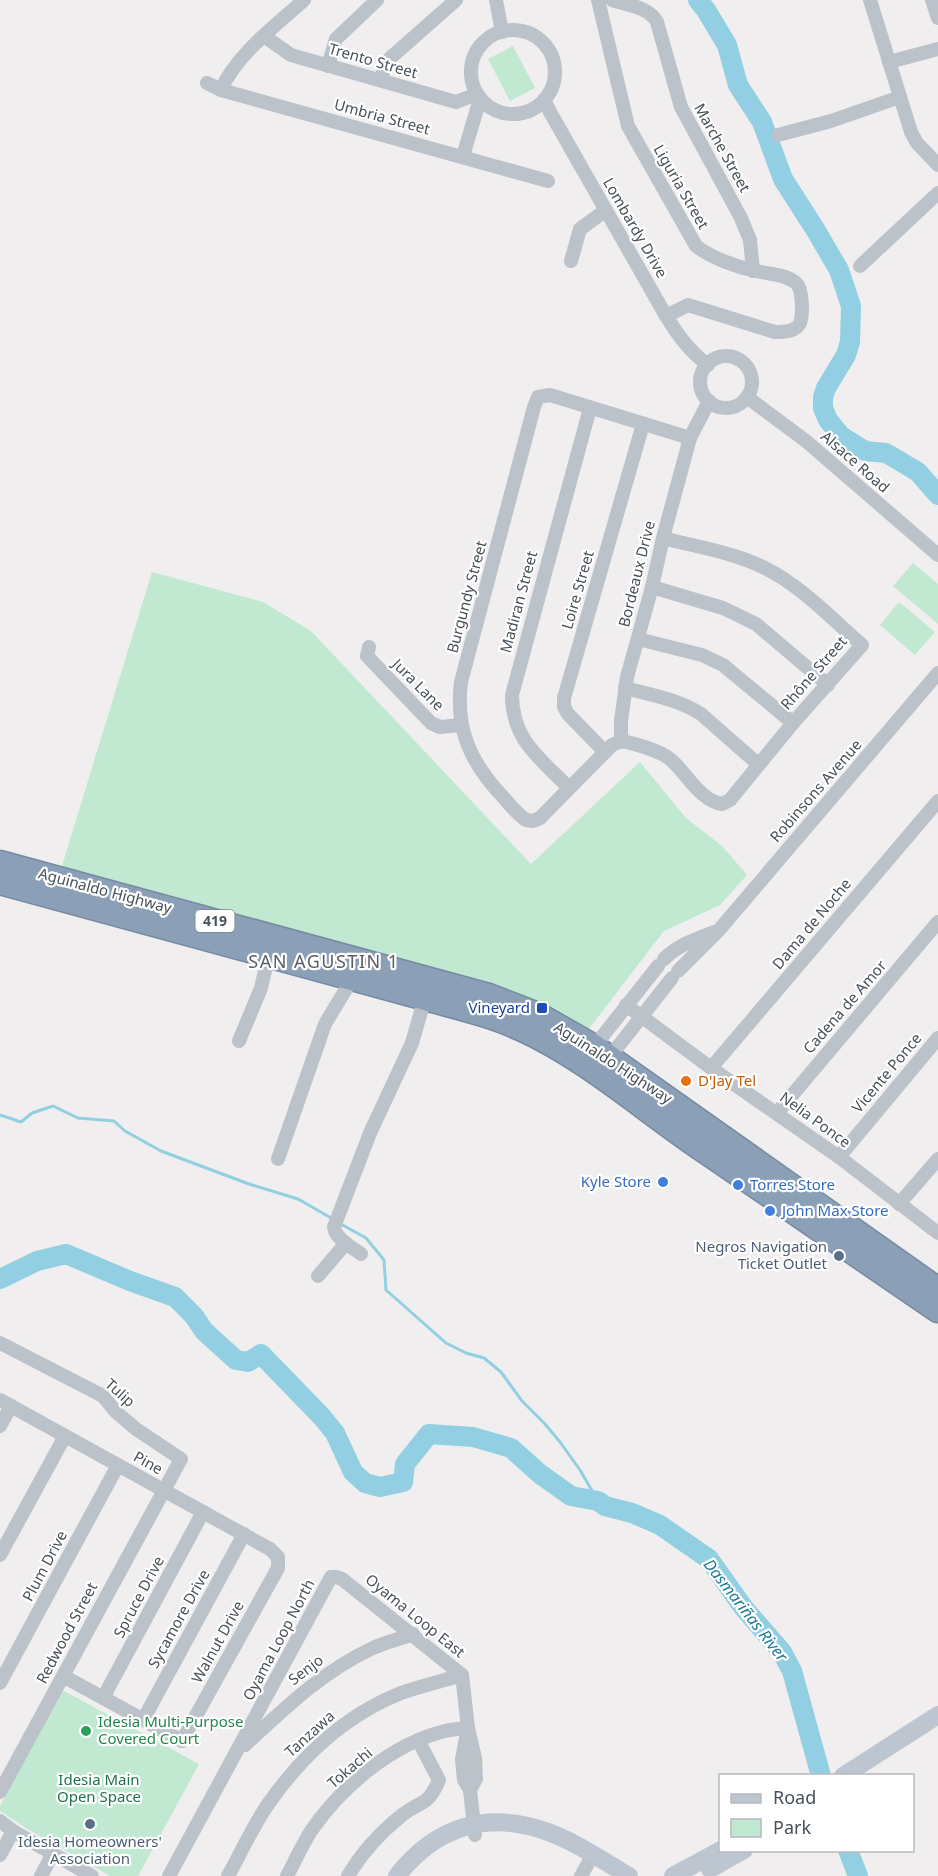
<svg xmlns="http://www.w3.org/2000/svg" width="938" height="1876" font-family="'Noto Sans',sans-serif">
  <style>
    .green { fill: #c1e9d1 }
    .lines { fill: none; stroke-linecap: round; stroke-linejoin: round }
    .stream { stroke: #92cfe2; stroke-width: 3 }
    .river { stroke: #92cfe2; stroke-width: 20 }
    .highway-casing { stroke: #768ba3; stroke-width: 27 }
    .street { stroke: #bbc2c9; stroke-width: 14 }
    .secondary { stroke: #bdc6d0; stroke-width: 18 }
    .highway { stroke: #8b9fb7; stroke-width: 24 }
    .transit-dot { fill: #1a4fb4; stroke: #fff; stroke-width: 2 }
    .food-dot { fill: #e8710a; stroke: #fff; stroke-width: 2 }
    .shop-dot { fill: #3f7fe0; stroke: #fff; stroke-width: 2 }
    .service-dot { fill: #5c6f8a; stroke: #fff; stroke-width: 2 }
    .leisure-dot { fill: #2e9e5b; stroke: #fff; stroke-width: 2 }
    .labels { text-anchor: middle; stroke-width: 4.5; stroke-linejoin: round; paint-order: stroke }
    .shield { fill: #fff; stroke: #7f858b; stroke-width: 1.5 }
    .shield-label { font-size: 14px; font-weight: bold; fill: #485159 }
    .street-label { font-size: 15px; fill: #485159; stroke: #fff }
    .transit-label { font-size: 15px; fill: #164399; stroke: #fff; text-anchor: end }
    .food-label { font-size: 15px; fill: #c56008; stroke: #fff; text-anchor: start }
    .shop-label { font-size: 15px; fill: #366cbe; stroke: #fff; text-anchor: start }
    .service-label { font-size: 15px; fill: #4e5e75; stroke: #fff; text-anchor: end }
    .leisure-label { font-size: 15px; fill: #27864d; stroke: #fff; text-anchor: start }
    .park-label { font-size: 15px; fill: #21724b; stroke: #fff }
    .water-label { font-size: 16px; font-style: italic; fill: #1c7b98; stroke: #fff }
    .quarter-label { font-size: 18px; letter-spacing: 1.5px; fill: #5b5e62; stroke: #fff }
  </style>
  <rect width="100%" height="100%" fill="#f0eeee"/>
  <g class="green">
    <path d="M513,46L535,88L510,101L488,59Z"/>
    <path d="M913,563L938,584V624L893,586Z"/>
    <path d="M152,572L263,602L311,631L531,864L640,762L686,818L722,846L747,875L720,905L664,931L588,1030L572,1019L543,1005L61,869Z"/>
    <path d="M899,602L935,632L915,655L880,625Z"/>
    <path d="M64,1691L199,1764L138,1876H110L26,1828L0,1811V1806L62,1692Z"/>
  </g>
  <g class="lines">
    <g class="stream">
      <path d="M0,1115L21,1122L32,1113L53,1106L78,1118L114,1121L125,1131L161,1151L249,1184L298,1199L333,1219"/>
      <path d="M339,1223L366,1238L384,1260L386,1290L446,1343L466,1353L484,1358L501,1372L522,1401L545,1424L560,1442L580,1470L598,1501"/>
    </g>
    <g class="river">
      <path d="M698,0L706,10L727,45L738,85L762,122L783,179L815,229L839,270L851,306L850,342L846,355L826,388L823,397V408L828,420L841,436L865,451L886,453L918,472L938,495"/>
      <path d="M0,1279L37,1261L66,1254L130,1281L175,1297L194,1316L204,1331L236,1360L248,1362L261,1354L322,1417L335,1433L353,1472L365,1483L380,1487L403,1482L405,1464L429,1434L473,1437L511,1448L540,1474L571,1496L598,1501L605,1506L632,1513L660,1525L709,1559L743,1607L782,1652L792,1671L821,1776"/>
      <path d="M848,1850L858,1876"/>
    </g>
    <g class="highway-casing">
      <g id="highway">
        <path d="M0,863L489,996L538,1015L594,1047L938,1290"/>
        <path d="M0,882L425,998C457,1007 490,1014 520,1028C583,1056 641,1107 698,1146C778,1201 858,1256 938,1310"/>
      </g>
    </g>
    <g class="street">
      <path d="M496,0L502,32"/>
      <path d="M598,0L628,126L696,246C712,258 736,267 756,271C768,274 786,274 796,283C803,289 803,315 800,323C796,332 783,332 775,332L688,305L666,316"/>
      <path d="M612,0C628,5 649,7 657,22L681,107L741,218L750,240L753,271"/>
      <path d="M870,0L911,132L917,143L938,165"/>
      <path d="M932,0L938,18"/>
      <circle cx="513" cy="72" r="42"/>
      <path d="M264,36L291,55L456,102L477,94"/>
      <path d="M889,62L938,49"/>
      <path d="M328,66L336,39L377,0"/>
      <path d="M380,80L388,60L456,0"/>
      <path d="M207,83L221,90L548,181"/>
      <path d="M221,90C236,55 275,26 304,0"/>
      <path d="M544,100L550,112L666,316C678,335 689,351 708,365"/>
      <path d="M778,135L831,121L900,97"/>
      <path d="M463,156L480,99"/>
      <path d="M571,261L580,229L606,210"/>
      <path d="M860,266L938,193"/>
      <circle cx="726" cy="382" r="26"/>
      <path d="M747,397L806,441L938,555"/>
      <path d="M652,587L723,608L756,624L828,685"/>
      <path d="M638,639L702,655L723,665L793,723"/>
      <path d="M369,647L367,656L431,723L440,727L461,725"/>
      <path d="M625,688C651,695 678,699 701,714L758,764"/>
      <path d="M621,741L612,745L540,818L533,821L526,820C517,814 510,805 503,797C471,763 455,730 461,682L534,407L538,397L550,395L690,438"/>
      <path d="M621,741C633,743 661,751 670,759C686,772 700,801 722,804L730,800L793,723L862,645C831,618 801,586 765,568C733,552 697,547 663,538"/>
      <path d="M621,741V721L627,677L652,587L663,538L690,438L709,401"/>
      <path d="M605,752L568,714L564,707V698L643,424"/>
      <path d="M569,788C540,758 512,740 512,695L590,408"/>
      <path d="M664,959C678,945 696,939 714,932"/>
      <path d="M678,971L719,930L938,673"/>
      <path d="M626,1005L711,1068L839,1157L938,1233"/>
      <path d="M239,1041L261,988L270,949"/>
      <path d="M590,1052L658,966"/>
      <path d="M605,1063L672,978"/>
      <path d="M711,1068L938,801"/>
      <path d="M777,1113L938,922"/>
      <path d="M839,1157L938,1038"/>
      <path d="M278,1159L325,1024L346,989L350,971"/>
      <path d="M899,1204L938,1159"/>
      <path d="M361,1254C352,1247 335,1239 334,1227L370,1133L412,1043L426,994"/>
      <path d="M318,1276L346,1243"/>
      <path d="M0,1343L103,1396L116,1412L136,1429L181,1459L0,1792"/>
      <path d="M0,1400L270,1549L278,1557V1568L182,1741L63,1676"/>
      <path d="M0,1426L11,1406"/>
      <path d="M0,1555L65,1436"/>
      <path d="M0,1683L118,1465"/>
      <path d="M103,1698L203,1512"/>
      <path d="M143,1720L244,1534"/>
      <path d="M467,1733L462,1759L464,1780L470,1790L475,1835"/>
      <path d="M245,1745C285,1708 323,1671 373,1648C386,1642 400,1639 413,1634"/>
      <path d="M0,1821L13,1831L92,1876"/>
      <path d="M0,1855L13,1831"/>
      <path d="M41,1876L52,1855"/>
      <path d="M169,1876L331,1577H336L342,1579L462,1675L468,1728L475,1758L476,1779L470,1790"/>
      <path d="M228,1876C242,1851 254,1823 271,1800C304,1754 348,1714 401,1693C421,1686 442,1681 462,1675"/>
      <path d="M287,1876C295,1861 302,1845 311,1831C342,1786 392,1744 445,1731C453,1729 461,1729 468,1728"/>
      <path d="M348,1876C362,1852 381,1832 402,1815C422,1800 428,1806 439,1780L418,1740"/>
      <path d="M581,1876L592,1856"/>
    </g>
    <g class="secondary">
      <path d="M843,1776L938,1715"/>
      <path d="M710,1869L744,1850"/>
      <path d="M397,1876C436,1826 488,1810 548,1832C576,1842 603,1861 629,1876"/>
      <path d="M673,1876L721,1850"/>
    </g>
    <use href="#highway" class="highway"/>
  </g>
  <rect class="transit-dot" x="536" y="1002" width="12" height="12" rx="3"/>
  <circle class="food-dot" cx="686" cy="1081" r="6"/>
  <g class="shop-dot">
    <circle cx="663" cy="1182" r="6"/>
    <circle cx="738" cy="1185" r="6"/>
    <circle cx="770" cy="1211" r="6"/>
  </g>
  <g class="service-dot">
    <circle cx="839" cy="1256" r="6"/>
    <circle cx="90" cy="1824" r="6"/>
  </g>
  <circle class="leisure-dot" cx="86" cy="1731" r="6"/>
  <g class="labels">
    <rect class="shield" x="195.5" y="910" width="39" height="22" rx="4.5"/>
    <g class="shield-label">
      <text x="215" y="926">419</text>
    </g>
    <g class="street-label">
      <text transform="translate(373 61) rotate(16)" y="5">Trento Street</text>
      <text transform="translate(382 117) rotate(15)" y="5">Umbria Street</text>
      <text transform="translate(722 148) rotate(61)" y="5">Marche Street</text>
      <text transform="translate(681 187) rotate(60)" y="5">Liguria Street</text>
      <text transform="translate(635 228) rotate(60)" y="5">Lombardy Drive</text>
      <text transform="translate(855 462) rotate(41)" y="5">Alsace Road</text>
      <text transform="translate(637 574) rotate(-76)" y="5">Bordeaux Drive</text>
      <text transform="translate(578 590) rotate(-74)" y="5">Loire Street</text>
      <text transform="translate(467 597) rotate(-75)" y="5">Burgundy Street</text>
      <text transform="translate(519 602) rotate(-75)" y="5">Madiran Street</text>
      <text transform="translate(814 673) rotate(-49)" y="5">Rhône Street</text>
      <text transform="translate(418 685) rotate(45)" y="5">Jura Lane</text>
      <text transform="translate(816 791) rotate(-49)" y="5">Robinsons Avenue</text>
      <text transform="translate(105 891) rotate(15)" y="5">Aguinaldo Highway</text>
      <text transform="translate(812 924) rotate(-50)" y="5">Dama de Noche</text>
      <text transform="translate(845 1007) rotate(-49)" y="5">Cadena de Amor</text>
      <text transform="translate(613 1063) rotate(33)" y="5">Aguinaldo Highway</text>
      <text transform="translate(887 1073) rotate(-50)" y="5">Vicente Ponce</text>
      <text transform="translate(815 1120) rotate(36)" y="5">Nelia Ponce</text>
      <text transform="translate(120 1393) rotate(42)" y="5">Tulip</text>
      <text transform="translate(148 1463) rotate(29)" y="5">Pine</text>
      <text transform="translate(45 1566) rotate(-62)" y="5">Plum Drive</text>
      <text transform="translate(139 1597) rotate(-62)" y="5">Spruce Drive</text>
      <text transform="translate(415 1616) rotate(39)" y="5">Oyama Loop East</text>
      <text transform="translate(179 1619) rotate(-61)" y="5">Sycamore Drive</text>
      <text transform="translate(67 1633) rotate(-62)" y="5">Redwood Street</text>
      <text transform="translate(279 1640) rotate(-62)" y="5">Oyama Loop North</text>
      <text transform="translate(218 1642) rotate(-61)" y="5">Walnut Drive</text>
      <text transform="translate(306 1670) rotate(-37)" y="5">Senjo</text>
      <text transform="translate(310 1734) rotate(-42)" y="5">Tanzawa</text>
      <text transform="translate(350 1768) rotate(-41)" y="5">Tokachi</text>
    </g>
    <g class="transit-label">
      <text x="530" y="1013">Vineyard</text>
    </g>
    <g class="food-label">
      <text x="698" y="1086">D'Jay Tel</text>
    </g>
    <g class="shop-label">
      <text x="651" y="1187" text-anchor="end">Kyle Store</text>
      <text x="750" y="1190">Torres Store</text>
      <text x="782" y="1216">John Max Store</text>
    </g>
    <g class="service-label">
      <text x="827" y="1252">Negros Navigation<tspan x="827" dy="17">Ticket Outlet</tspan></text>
      <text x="90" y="1847" text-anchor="middle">Idesia Homeowners'<tspan x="90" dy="17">Association</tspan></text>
    </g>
    <g class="leisure-label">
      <text x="98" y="1727">Idesia Multi-Purpose<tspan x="98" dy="17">Covered Court</tspan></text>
    </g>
    <g class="park-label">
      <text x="99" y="1785">Idesia Main<tspan x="99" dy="17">Open Space</tspan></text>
    </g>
    <g class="water-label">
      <text transform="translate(746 1610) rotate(52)" y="6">Dasmariñas River</text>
    </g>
    <g class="quarter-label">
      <text x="324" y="968">SAN AGUSTIN 1</text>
    </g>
  </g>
  <rect x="719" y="1774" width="195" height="78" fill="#ffffff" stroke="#b6b9bd" stroke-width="1.5"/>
  <rect x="731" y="1794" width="30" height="9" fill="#bdc6d0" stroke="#b6b9bd" stroke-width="1.5"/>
  <text x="773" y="1804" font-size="18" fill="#485159">Road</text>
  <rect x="731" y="1819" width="30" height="18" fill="#c1e9d1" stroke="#b6b9bd" stroke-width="1.5"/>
  <text x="773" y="1834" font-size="18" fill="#485159">Park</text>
</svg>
